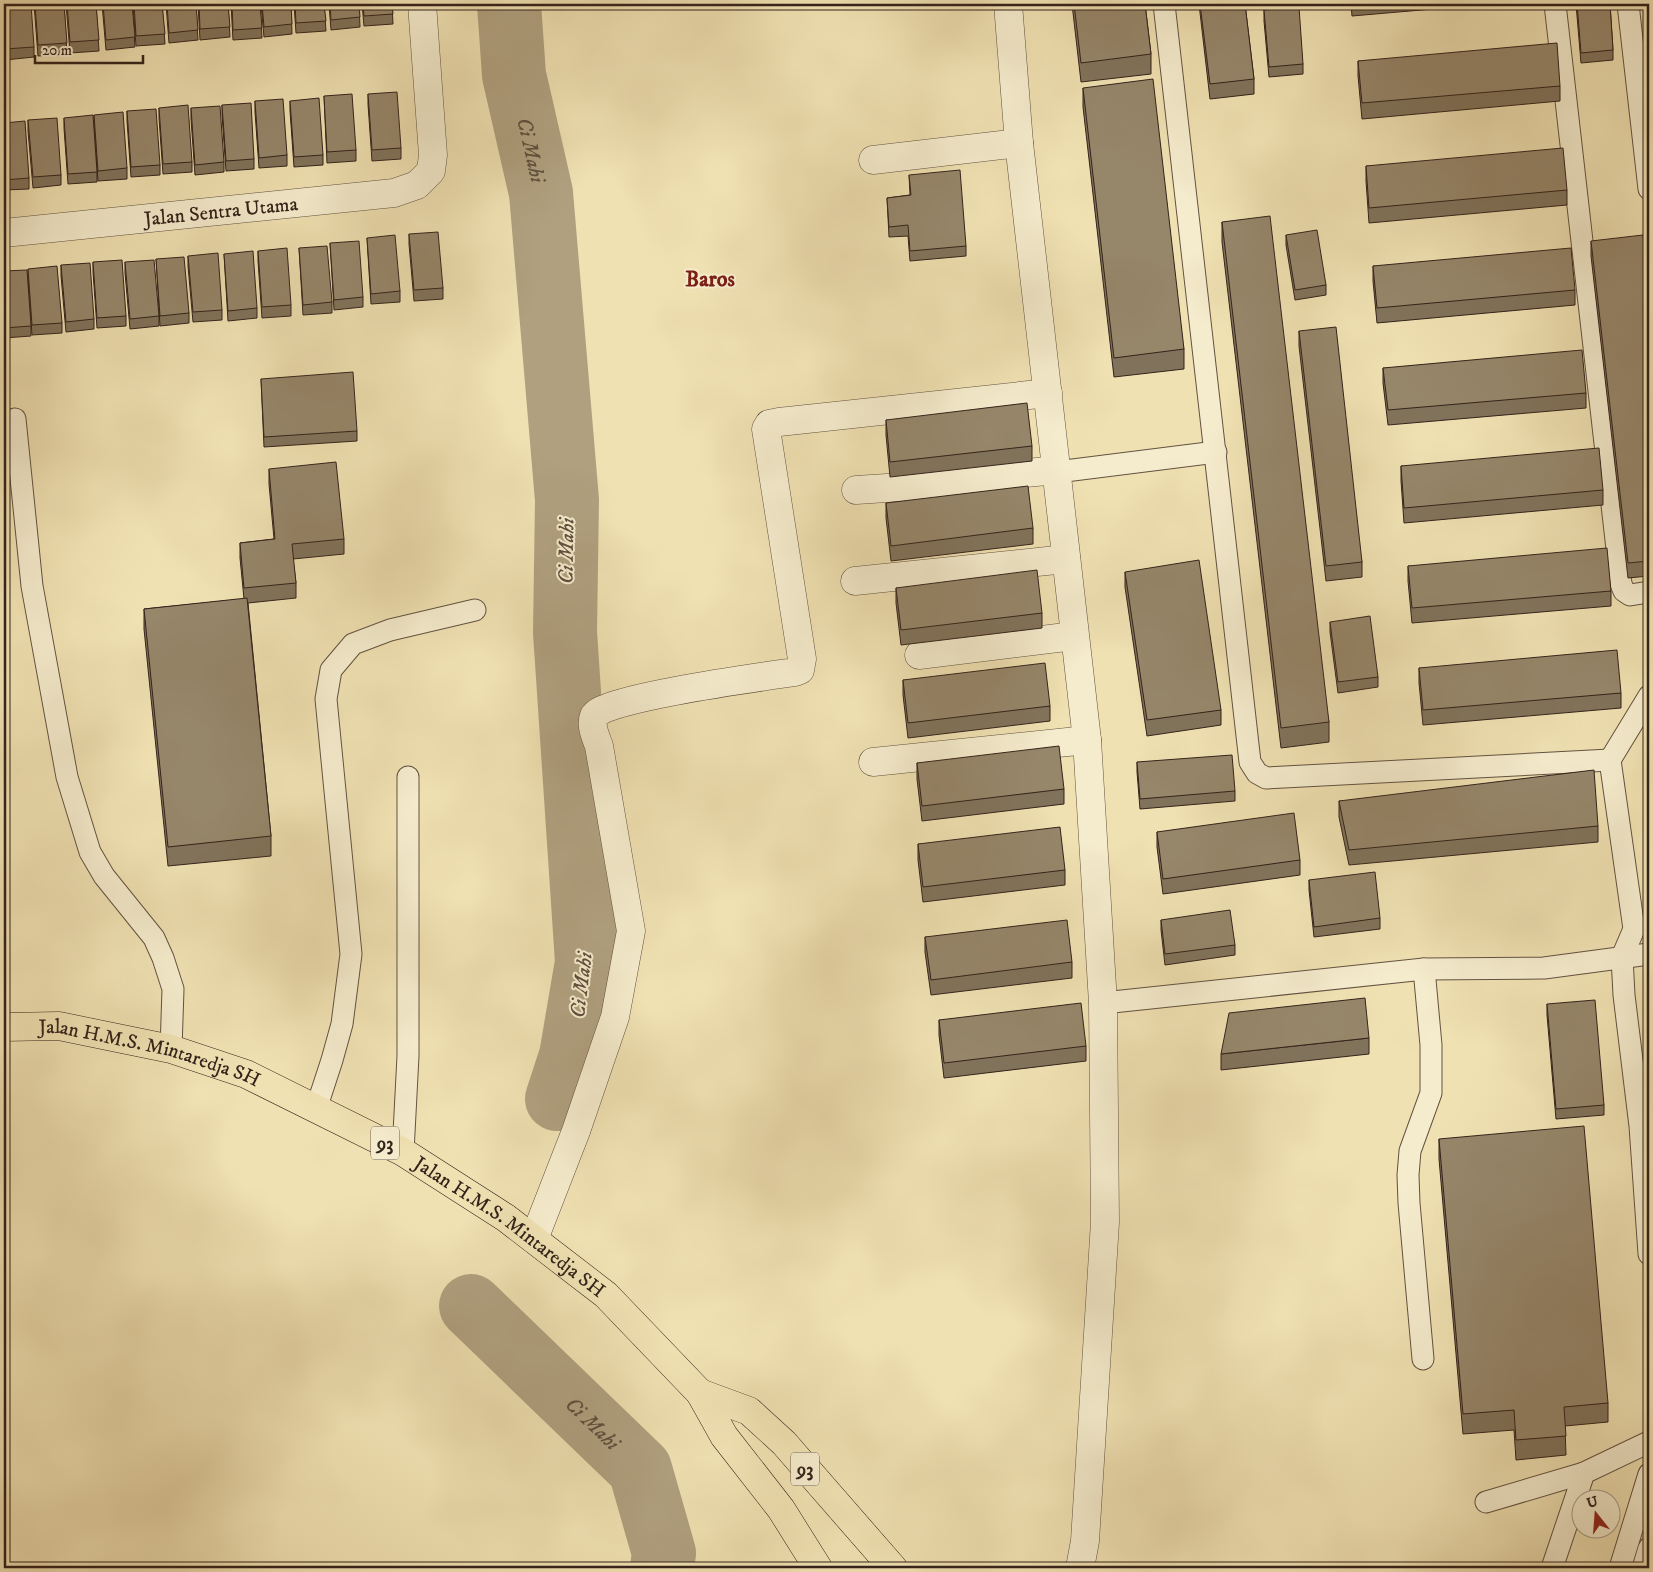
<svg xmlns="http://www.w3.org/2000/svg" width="1653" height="1572" font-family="'IM FELL DW Pica',serif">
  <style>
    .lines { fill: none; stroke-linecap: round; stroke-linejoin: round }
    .river { stroke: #b0a07f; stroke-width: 64 }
    .service-casing { stroke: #635241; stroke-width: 23 }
    .minor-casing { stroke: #635241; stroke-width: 29 }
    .primary-casing { stroke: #34231b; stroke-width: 29 }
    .service { stroke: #f5eccd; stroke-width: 21 }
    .minor { stroke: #f5eccd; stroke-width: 28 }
    .primary { stroke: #f0e1b2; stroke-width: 28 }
    .wall { fill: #81735b; stroke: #34231b }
    .building { fill: #96866a; stroke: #34231b }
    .labels { text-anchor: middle; stroke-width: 4; stroke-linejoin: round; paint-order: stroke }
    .shield { fill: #f5eccd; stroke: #6e5f50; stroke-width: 1 }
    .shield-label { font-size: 19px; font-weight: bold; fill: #34231b }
    .street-label { font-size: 20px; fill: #34231b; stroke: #f5eccd }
    .water-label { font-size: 21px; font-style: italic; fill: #5f4f3e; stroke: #f5eccd }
    .quarter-label { font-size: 22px; font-weight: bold; fill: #7a1f14; stroke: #f5eccd }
  </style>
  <rect width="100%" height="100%" fill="#f0e1b2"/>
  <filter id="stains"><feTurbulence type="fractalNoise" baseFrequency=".004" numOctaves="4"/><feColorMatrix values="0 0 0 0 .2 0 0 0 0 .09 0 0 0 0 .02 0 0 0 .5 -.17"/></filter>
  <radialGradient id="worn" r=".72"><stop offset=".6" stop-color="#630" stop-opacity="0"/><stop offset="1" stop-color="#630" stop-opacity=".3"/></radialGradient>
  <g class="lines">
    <g class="river">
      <path id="s1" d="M509,4L514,75L541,193L567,500L565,632L587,962L571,1056L557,1099"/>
      <path id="s2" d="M471,1306L640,1469L664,1553L662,1568"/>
    </g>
    <g class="service-casing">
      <g id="service">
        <path d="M1164,4L1250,762L1257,773L1266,778L1610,760"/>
        <path d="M1555,4L1621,584L1624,591L1630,595L1649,592"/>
        <path d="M1628,4L1649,189"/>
        <path d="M15,419L32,586L67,777L90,852L104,876L154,938L163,958L173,989L171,1049"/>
        <path d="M1057,472L1216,452"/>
        <path d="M1649,696L1610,760L1634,929L1622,957L1624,995L1640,1126L1649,1254"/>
        <path d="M1103,1003L1424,969L1544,968L1649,954"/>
        <path d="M316,1109L332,1060L342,1024L351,954L326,699L331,670L353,644L390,630L475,610"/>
        <path d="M403,1152L408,1056V777"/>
        <path d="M1423,1359L1409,1203L1408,1175L1410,1151L1431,1093V1045L1424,969"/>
        <path d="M1486,1502L1584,1473"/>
        <path d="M1552,1568L1584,1473L1649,1442"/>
        <path d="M1620,1568L1649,1474"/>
        <path d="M1643,1568L1649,1548"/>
      </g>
    </g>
    <g class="minor-casing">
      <g id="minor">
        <path d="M1008,4L1019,143L1087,740L1103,1003L1105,1222L1085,1541L1080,1568"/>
        <path d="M873,160L1019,143"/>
        <path id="s3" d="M4,233L394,193L417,185L431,171L433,155L422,4"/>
        <path d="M856,490L933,485L1005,475L1057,470"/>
        <path d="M855,581L1066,559"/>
        <path d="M919,655L1074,636"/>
        <path d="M873,762L1087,740"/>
        <path d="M534,1239L576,1131L615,1017L631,931L599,746C596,738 590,725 594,716C602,698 768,676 795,672L800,670L802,659L766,429L769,424L779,422L1048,393"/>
      </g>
    </g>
    <g class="primary-casing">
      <g id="primary">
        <path id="s4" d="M4,1027L59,1026L171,1049L246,1074L403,1152L506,1218L606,1295L700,1393L724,1436L781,1509L818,1568"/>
        <path d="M700,1393L749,1411L784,1443L893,1568"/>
      </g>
    </g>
    <use href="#service" class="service"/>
    <use href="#minor" class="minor"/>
    <use href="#primary" class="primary"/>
  </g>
  <g class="wall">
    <path d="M4,4L34,47V57L5,60L4,41Z"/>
    <path d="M34,4H64L67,54L38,56Z"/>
    <path d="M66,4H96L99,51L70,53Z"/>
    <path d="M102,4H132L135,47L106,50Z"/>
    <path d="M133,4H162L165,44L136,46Z"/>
    <path d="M166,4H196L198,40L169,43Z"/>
    <path d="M198,4H228L230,37L200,40Z"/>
    <path d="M231,4H260L262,38L233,40Z"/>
    <path d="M261,4H291L292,34L264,37Z"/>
    <path d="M294,4H324L326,31L296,33Z"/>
    <path d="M329,4H359L360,27L331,30Z"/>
    <path d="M362,4H392L393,24L364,26Z"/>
    <path d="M1072,4H1145L1151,54V74L1081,82Z"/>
    <path d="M1199,4H1245L1254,79V94L1210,99Z"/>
    <path d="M1351,4H1491L1352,16Z"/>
    <path d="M1576,4H1610L1613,50V60L1581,63Z"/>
    <path d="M1264,10L1303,64V74L1269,77L1264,21Z"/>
    <path d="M1358,61L1560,86V101L1362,119L1358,76Z"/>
    <path d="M1083,88L1184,349V369L1114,377L1083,107Z"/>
    <path d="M368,94L401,148V159L372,161L368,104Z"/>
    <path d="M324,96L356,150V161L327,163Z"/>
    <path d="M255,101L287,155V166L259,168L255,112Z"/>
    <path d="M290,101L323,155V165L294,167L290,111Z"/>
    <path d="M222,105L254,159V169L226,171L222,115Z"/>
    <path d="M159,108L192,162V172L163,174L159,118Z"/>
    <path d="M191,108L224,162V172L195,175L191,119Z"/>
    <path d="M127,111L160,165V175L131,177L127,121Z"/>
    <path d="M94,115L127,168V179L98,181L94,125Z"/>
    <path d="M64,118L97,172V182L68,184L64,128Z"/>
    <path d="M28,120L61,175V185L33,188L28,131Z"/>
    <path d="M4,123L29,178V189L4,190Z"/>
    <path d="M1366,166L1567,190V205L1369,223L1366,181Z"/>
    <path d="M909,175L966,246V256L910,261L908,236L889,237L887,198L910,195Z"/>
    <path d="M1222,222L1329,722V742L1281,748L1222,242Z"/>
    <path d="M409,234L443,288V299L414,301L409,244Z"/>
    <path d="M1286,235L1326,285V295L1295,300L1286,245Z"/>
    <path d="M367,238L400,291V302L371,304Z"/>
    <path d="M1591,241L1649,292V576L1628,578L1591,256Z"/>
    <path d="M330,243L363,297V307L334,310Z"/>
    <path d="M299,248L332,302V313L303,315Z"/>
    <path d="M258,251L291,305V316L262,318L258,261Z"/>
    <path d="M224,254L257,308V318L228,321Z"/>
    <path d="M188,256L222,310V320L193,322L188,266Z"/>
    <path d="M156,259L189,313V323L160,326Z"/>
    <path d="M93,262L126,316V326L97,328L93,272Z"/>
    <path d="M125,262L159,316V326L130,329L125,273Z"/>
    <path d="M61,265L94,319V329L66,332L61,276Z"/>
    <path d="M1373,266L1575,290V305L1377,323L1373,281Z"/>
    <path d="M28,269L62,323V333L32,335L28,279Z"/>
    <path d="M4,271L31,326V336L4,338Z"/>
    <path d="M1299,331L1362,562V577L1326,581L1299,346Z"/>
    <path d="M1383,368L1586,393V408L1388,425L1383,383Z"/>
    <path d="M261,379L357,431V441L264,447Z"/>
    <path d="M886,420L1032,446V461L890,477L886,435Z"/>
    <path d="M1401,466L1603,490V505L1404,523L1401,481Z"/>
    <path d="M269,469L344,539V554L293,559L296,583V598L248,603L271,836V856L168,866L144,629V609L244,599L240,558V543L274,539L269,484Z"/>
    <path d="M886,503L1033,528V544L891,561L886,518Z"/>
    <path d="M1408,566L1611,591V606L1412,623L1408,581Z"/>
    <path d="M1125,572L1221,710V725L1147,736L1125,587Z"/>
    <path d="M896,588L1042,613V628L901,645L896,603Z"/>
    <path d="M1330,622L1378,677V687L1338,693L1330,632Z"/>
    <path d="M1419,668L1621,693V708L1423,725L1419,683Z"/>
    <path d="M903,680L1050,706V721L908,738L903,695Z"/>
    <path d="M1137,762L1235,791V801L1140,809L1137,772Z"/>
    <path d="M917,763L1064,789V804L922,821L917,779Z"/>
    <path d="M1339,801L1598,826V842L1349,865L1339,817Z"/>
    <path d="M1157,832L1300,860V875L1163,894L1157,847Z"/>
    <path d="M918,844L1065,870V885L923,902L918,860Z"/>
    <path d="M1309,880L1380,918V929L1314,937L1309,890Z"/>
    <path d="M1161,920L1235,945V955L1165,965L1161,930Z"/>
    <path d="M925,937L1072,962V978L931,995L925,952Z"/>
    <path d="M1547,1004L1604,1105V1115L1556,1119L1547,1015Z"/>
    <path d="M939,1020L1086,1046V1061L944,1078L939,1035Z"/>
    <path d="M1369,1038V1054L1221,1070V1054Z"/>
    <path d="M1439,1139L1608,1403V1422L1565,1426L1566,1455L1516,1460L1514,1430L1463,1434L1439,1159Z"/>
  </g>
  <g class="building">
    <path d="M4,4H31L34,47L5,49L4,31Z"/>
    <path d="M35,4H64L67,43L38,45Z"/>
    <path d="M67,4H96L99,40L70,42Z"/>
    <path d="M103,4H132L135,37L106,40Z"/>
    <path d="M134,4H162L165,34L136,36Z"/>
    <path d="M167,4H196L198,30L169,33Z"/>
    <path d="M199,4H228L230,27L200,29Z"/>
    <path d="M232,4H260L262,28L233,30Z"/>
    <path d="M262,4H291L292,24L264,27Z"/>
    <path d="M295,4H324L326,21L296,23Z"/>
    <path d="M330,4H359L360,17L331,20Z"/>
    <path d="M363,4H392L393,14L364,16Z"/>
    <path d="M1074,4H1145L1151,54L1081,63Z"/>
    <path d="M1200,4H1245L1254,79L1210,84Z"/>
    <path d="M1577,4H1610L1613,50L1581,53Z"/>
    <path d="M1299,7L1303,64L1269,67L1264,10Z"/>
    <path d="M1557,43L1560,86L1362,103L1358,61Z"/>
    <path d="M1153,79L1184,349L1114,358L1083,88Z"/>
    <path d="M397,92L401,148L372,150L368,94Z"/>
    <path d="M352,94L356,150L327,152L324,96Z"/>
    <path d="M319,98L323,155L294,157L290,101Z"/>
    <path d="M283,99L287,155L259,158L255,101Z"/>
    <path d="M251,103L254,159L226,161L222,105Z"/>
    <path d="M188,105L192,162L163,164L159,108Z"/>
    <path d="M220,106L224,162L195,165L191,108Z"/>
    <path d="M156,109L160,165L131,167L127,111Z"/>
    <path d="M123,112L127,168L98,171L94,115Z"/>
    <path d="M93,115L97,172L68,174L64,118Z"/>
    <path d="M57,118L61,175L33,177L28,120Z"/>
    <path d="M25,121L29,178L4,180V123Z"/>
    <path d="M1563,148L1567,190L1369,208L1366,166Z"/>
    <path d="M960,170L966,246L910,251L908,225L889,227L887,198L911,195L909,175Z"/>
    <path d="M1270,216L1329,722L1281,728L1222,222Z"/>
    <path d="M1317,230L1326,285L1295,290L1286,235Z"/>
    <path d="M438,232L443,288L414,290L409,234Z"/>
    <path d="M395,235L400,291L371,294L367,238Z"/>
    <path d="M1643,235L1649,292V561L1628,563L1591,241Z"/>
    <path d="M359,241L363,297L334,300L330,243Z"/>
    <path d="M327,246L332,302L303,305L299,248Z"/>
    <path d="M287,248L291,305L262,307L258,251Z"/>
    <path d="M1571,248L1575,290L1377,308L1373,266Z"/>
    <path d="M253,251L257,308L228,311L224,254Z"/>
    <path d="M218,253L222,310L193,312L188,256Z"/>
    <path d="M184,257L189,313L160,316L156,259Z"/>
    <path d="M122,260L126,316L97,318L93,262Z"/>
    <path d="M154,260L159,316L130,319L125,262Z"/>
    <path d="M90,263L94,319L66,322L61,265Z"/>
    <path d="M57,266L62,323L32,325L28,269Z"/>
    <path d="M27,270L31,326L4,328V271Z"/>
    <path d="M1336,327L1362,562L1326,566L1299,331Z"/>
    <path d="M1582,350L1586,393L1388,410L1383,368Z"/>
    <path d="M353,372L357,431L264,437L261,379Z"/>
    <path d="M1027,403L1032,446L890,462L886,420Z"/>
    <path d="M1599,448L1603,490L1404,508L1401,466Z"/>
    <path d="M336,462L344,539L292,544L296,583L244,588L240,543L275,539L269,469Z"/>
    <path d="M1028,486L1033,528L891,546L886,503Z"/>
    <path d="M1607,548L1611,591L1412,608L1408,566Z"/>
    <path d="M1199,560L1221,710L1147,720L1125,572Z"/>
    <path d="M1037,570L1042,613L901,630L896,588Z"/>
    <path d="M247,598L271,836L168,847L144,609Z"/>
    <path d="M1370,616L1378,677L1338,682L1330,622Z"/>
    <path d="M1617,650L1621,693L1423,710L1419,668Z"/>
    <path d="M1045,663L1050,706L908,723L903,680Z"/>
    <path d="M1059,746L1064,789L922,806L917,763Z"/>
    <path d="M1232,755L1235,791L1140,799L1137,762Z"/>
    <path d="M1594,770L1598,826L1349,850L1339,801Z"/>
    <path d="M1294,813L1300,860L1163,879L1157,832Z"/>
    <path d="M1060,827L1065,870L923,887L918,844Z"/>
    <path d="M1375,872L1380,918L1314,927L1309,880Z"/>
    <path d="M1230,910L1235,945L1165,954L1161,920Z"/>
    <path d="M1067,920L1072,962L931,980L925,937Z"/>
    <path d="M1365,998L1369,1038L1221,1054L1229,1013Z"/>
    <path d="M1595,1000L1604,1105L1556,1109L1547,1004Z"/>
    <path d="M1081,1003L1086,1046L944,1063L939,1020Z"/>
    <path d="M1584,1126L1608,1403L1564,1407L1566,1436L1516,1440L1514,1410L1463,1414L1439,1139Z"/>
  </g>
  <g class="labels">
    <g class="shield">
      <rect x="371" y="1126.5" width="28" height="33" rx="4"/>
      <rect x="791" y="1452.5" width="28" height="33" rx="4"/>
    </g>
    <g class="shield-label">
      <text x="385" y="1150">93</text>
      <text x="805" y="1476">93</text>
    </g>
    <g class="street-label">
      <text dy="7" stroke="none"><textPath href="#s3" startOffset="218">Jalan Sentra Utama</textPath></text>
      <text dy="7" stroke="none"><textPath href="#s4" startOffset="149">Jalan H.M.S. Mintaredja SH</textPath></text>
      <text dy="7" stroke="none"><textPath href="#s4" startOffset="554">Jalan H.M.S. Mintaredja SH</textPath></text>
    </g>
    <g class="water-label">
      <text dy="7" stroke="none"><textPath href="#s1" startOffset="148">Ci Mahi</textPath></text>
      <text transform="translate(566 551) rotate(-89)" y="7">Ci Mahi</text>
      <text transform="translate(581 985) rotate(-83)" y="7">Ci Mahi</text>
      <text dy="7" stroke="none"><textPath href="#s2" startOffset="169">Ci Mahi</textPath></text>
    </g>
    <g class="quarter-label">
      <text x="710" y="286">Baros</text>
    </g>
  </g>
  <rect width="1653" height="1572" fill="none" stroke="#f0e1b2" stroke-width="20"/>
  <rect x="5" y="5" width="1643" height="1562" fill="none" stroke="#34231b" stroke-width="2.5"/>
  <rect x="10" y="10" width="1633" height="1552" fill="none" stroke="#34231b"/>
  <g transform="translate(1596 1514) rotate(343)"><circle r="24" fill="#f5eccd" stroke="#a89c86"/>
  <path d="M0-4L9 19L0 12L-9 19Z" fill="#8f2418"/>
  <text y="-8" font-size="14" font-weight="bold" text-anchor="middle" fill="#34231b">U</text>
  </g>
  <path d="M35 55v8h108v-8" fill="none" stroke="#34231b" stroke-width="2.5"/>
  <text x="42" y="55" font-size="15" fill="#34231b" stroke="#f5eccd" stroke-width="4" paint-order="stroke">20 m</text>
  <rect width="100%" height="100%" filter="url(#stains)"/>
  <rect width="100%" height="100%" fill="url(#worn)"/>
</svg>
